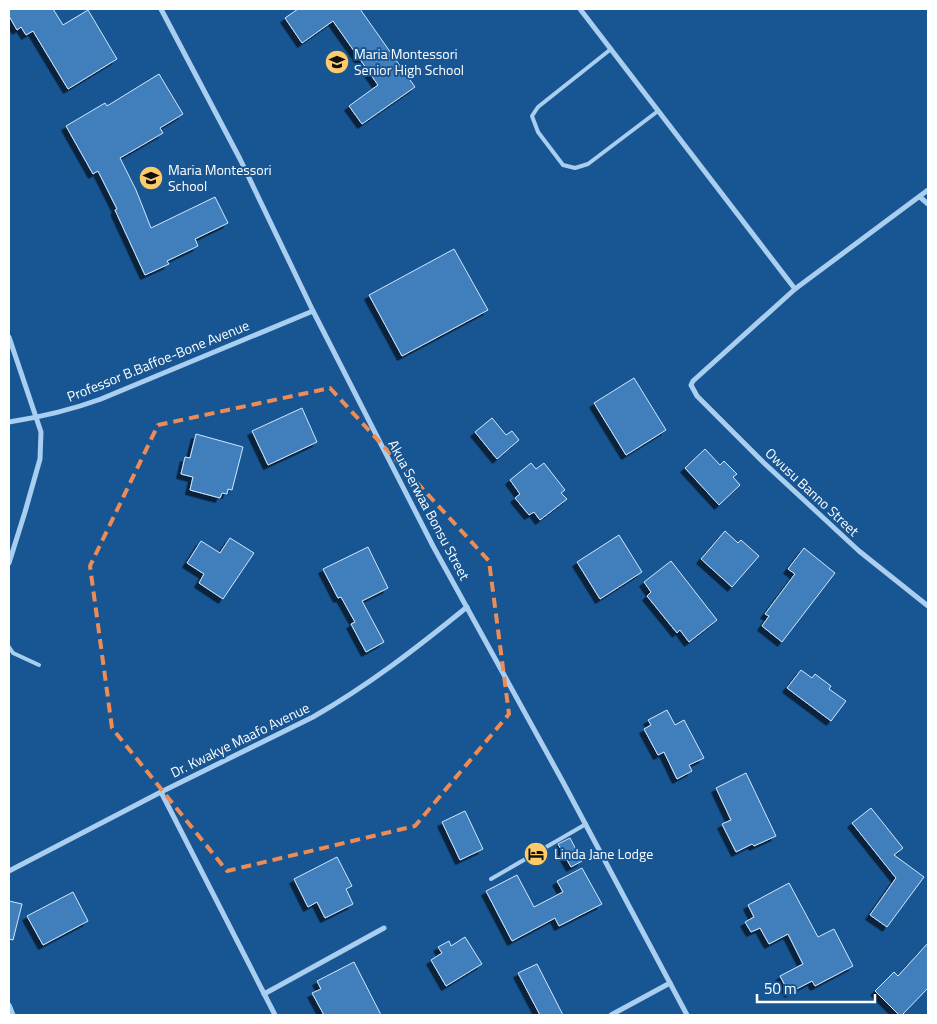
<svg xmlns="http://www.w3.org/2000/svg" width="937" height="1024" font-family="'Titillium Web',sans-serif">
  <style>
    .building { fill: #417fbb; stroke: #d0e6fb; filter: url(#shadow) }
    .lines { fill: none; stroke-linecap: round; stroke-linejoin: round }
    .service { stroke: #a9cef0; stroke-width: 4 }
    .minor { stroke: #a9cef0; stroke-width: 5 }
    .marked { fill: none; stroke: #ef8b55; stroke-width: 4; stroke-dasharray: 10 6; stroke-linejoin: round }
    .labels { text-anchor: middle; stroke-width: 4; stroke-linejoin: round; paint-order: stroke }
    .poi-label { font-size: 14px; fill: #fff; stroke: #185693; text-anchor: start }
    .street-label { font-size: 14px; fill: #fff; stroke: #185693 }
  </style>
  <defs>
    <filter id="shadow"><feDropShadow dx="-4.5" dy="4.5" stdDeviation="0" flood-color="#0009"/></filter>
  </defs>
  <rect width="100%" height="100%" fill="#185693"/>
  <g class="building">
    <path d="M9,9H53L63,25L88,10L117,59L68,89L33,31L26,35L21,27L17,30L9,16Z"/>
    <path d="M298,9H360L415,87L362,124L349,106L378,85L333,21L302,43L285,18Z"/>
    <path d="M159,74L183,114L160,128L163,133L120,158L136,190L151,228L215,197L228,223L195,239L198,246L167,261L169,264L145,275L115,210L117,209L98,171L93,174L66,126L105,103L107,106Z"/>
    <path d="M454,249L488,310L402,356L369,295Z"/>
    <path d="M634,378L666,430L626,455L594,403Z"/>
    <path d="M302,408L317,442L268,465L252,431Z"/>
    <path d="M492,418L506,435L512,431L519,440L497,459L475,432Z"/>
    <path d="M196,434L243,447L232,490L228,489L227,494L222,493L220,498L190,490L193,477L181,474L185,457L190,458Z"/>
    <path d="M705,449L720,465L724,461L737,474L733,477L740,485L719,505L685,468Z"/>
    <path d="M531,463L536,469L544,463L565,490L561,493L567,499L540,520L534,512L529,515L515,498L520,494L510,480Z"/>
    <path d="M725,531L738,543L741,540L759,556L732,587L701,559Z"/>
    <path d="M619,535L642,572L600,599L577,562Z"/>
    <path d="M230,538L254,553L223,599L199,583L204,574L187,563L201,541L220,553Z"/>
    <path d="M368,547L388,588L362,601L384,642L366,652L351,624L355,622L341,597L338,598L323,569Z"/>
    <path d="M804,548L835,573L782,642L762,626L769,616L765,614L795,574L788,569Z"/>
    <path d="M671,561L717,620L689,642L680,630L677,633L647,596L651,592L644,582Z"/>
    <path d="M801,670L812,678L815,674L831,686L829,689L846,701L831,721L787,688Z"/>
    <path d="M667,710L675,725L684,720L704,758L689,765L692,771L677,779L664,752L658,755L644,729L651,725L648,720Z"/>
    <path d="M746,773L776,836L754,846L752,844L736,852L722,824L731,820L716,788Z"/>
    <path d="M871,808L903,848L894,855L924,877L887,927L870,915L896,878L852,823Z"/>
    <path d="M465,811L483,849L460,860L442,822Z"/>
    <path d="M570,838L582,861L571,867L558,844Z"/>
    <path d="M337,857L352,886L346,889L353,904L325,918L317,902L308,907L294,879Z"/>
    <path d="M582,868L602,904L559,926L555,918L512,941L486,891L517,875L534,907L563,892L557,881Z"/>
    <path d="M789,883L818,937L834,929L853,966L815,986L812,981L789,993L780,976L803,964L788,934L769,944L760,928L751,932L745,922L754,917L748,905Z"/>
    <path d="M73,892L88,921L43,945L27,916Z"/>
    <path d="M9,901L22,904L13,940L9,939Z"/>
    <path d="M465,937L482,964L446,986L431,960L442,953L438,947L449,941L451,946Z"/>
    <path d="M928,943V988L902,1015H899L875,991L894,972L898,976Z"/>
    <path d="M354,962L381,1015H324L312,993L321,989L317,981Z"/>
    <path d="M537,964L563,1015H540L518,973Z"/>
  </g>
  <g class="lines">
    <g class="service">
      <path d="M611,49L538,107L532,116L538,132L563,165L575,168L588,164L658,111"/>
      <path d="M9,647L13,653L39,665"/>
      <path d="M491,879L586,824"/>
    </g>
    <g class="minor">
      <path d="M161,9L240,159L313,311L433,546L563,782L687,1015"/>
      <path d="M580,9L795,289"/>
      <path d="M928,190L795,289L693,381L691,385L697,396L763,462L859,551L928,606"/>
      <path d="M920,197L928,204"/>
      <path d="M9,337L41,432L40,459L25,512L9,563"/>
      <path d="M9,422C41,417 71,410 101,399L313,311"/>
      <path d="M161,792L275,1015"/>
      <path d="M9,871L161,792L313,717C369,685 418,647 467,607"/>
      <path d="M264,994L384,928"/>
      <path d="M9,1005L13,1015"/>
      <path d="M611,1015L670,983"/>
    </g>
  </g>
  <path class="marked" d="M330,388L489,561L509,714L415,826L227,871L112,728L90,566L158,425Z"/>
  <defs>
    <g id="school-disc" transform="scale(1.25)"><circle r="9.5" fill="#ffca68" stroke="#185693"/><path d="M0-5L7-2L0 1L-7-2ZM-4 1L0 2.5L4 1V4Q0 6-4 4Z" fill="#111"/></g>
    <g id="hotel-disc" transform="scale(1.25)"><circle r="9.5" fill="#ffca68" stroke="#185693"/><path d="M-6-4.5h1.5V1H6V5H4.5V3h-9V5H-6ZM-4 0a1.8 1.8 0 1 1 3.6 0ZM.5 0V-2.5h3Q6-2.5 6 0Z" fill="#111"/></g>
  </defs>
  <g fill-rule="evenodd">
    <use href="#school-disc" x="337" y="62"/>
    <use href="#school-disc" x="151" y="178"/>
    <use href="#hotel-disc" x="536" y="854"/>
  </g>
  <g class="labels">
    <g class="poi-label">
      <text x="354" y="59">Maria Montessori<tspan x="354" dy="16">Senior High School</tspan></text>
      <text x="168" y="175">Maria Montessori<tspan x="168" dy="16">School</tspan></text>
      <text x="554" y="859">Linda Jane Lodge</text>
    </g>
    <g class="street-label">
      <text transform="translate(158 361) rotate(-22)" y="5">Professor B.Baffoe-Bone Avenue</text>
      <text transform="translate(812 492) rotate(43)" y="5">Owusu Banno Street</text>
      <text transform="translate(429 510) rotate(62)" y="5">Akua Serwaa Bonsu Street</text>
      <text transform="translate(240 740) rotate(-26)" y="5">Dr. Kwakye Maafo Avenue</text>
    </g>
  </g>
  <rect width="937" height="1024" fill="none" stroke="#ffffff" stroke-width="20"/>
  <path d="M757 994v8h118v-8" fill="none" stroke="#ffffff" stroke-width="2.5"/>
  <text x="764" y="994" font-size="15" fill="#ffffff" stroke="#185693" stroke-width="4" paint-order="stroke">50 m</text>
</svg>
